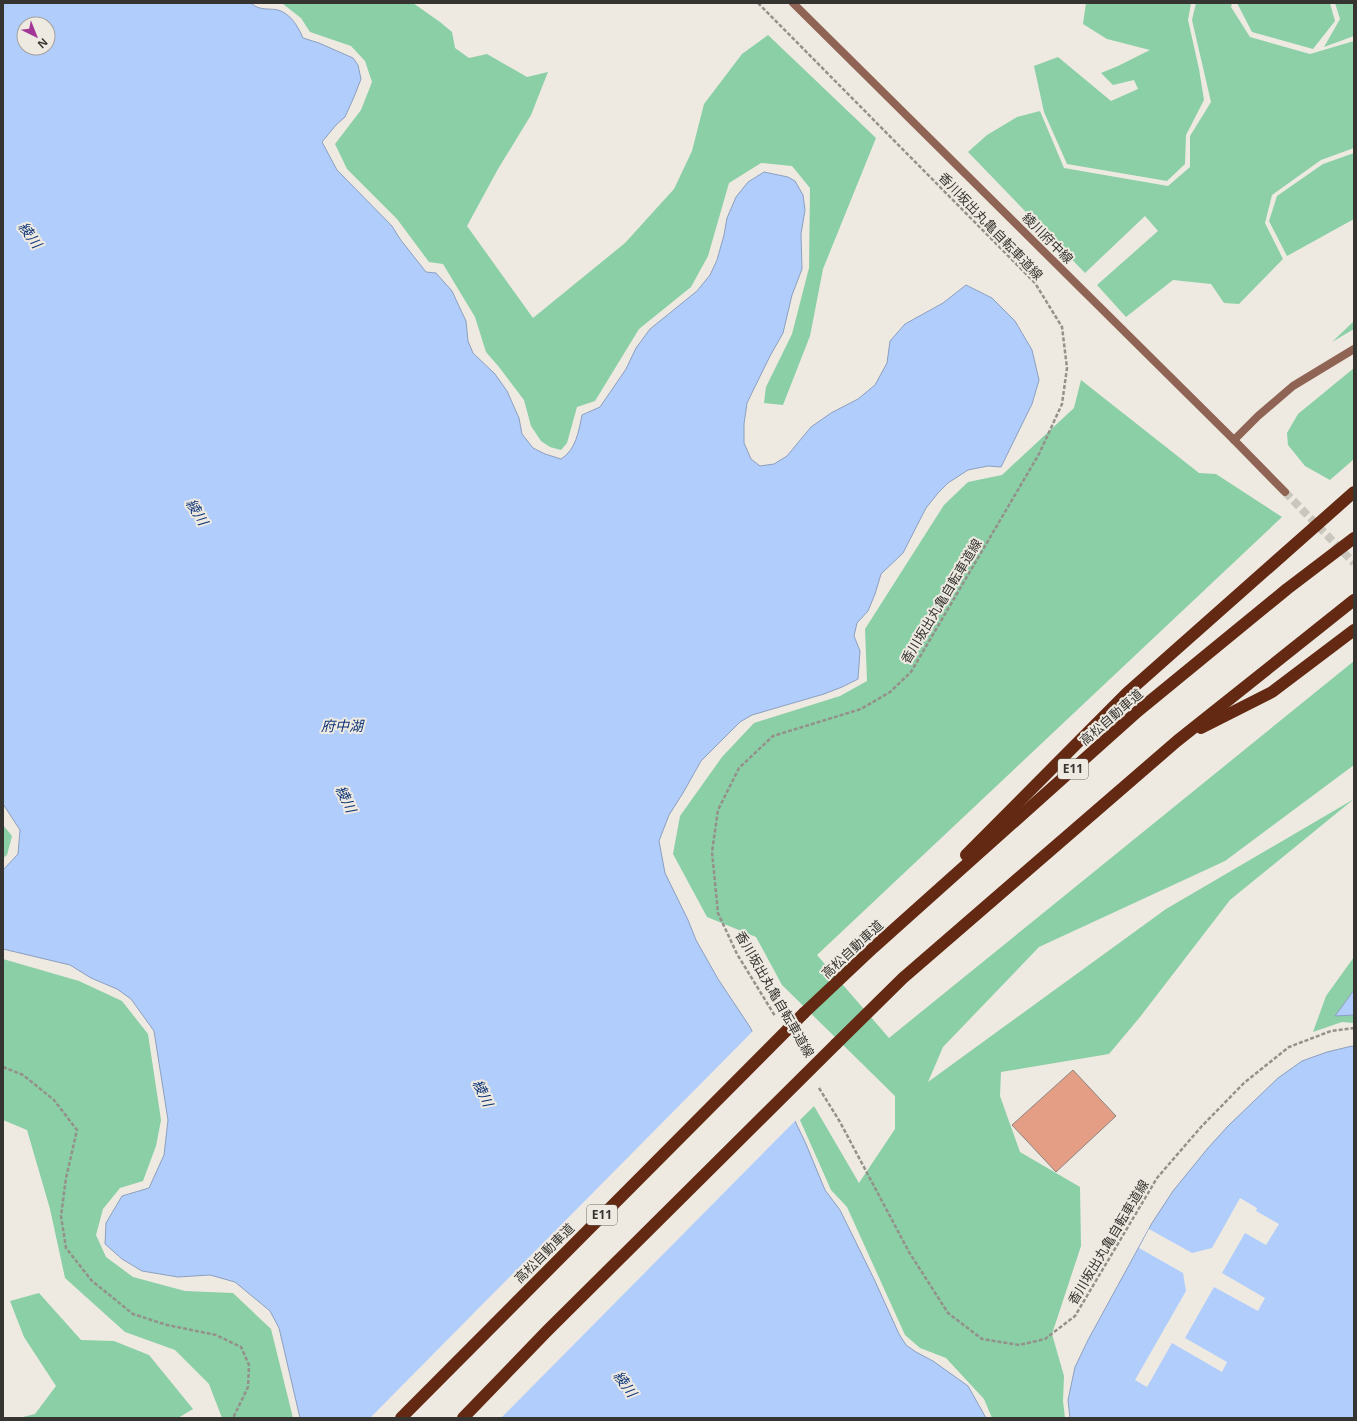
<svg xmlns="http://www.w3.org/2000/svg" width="1357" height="1421" font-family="'Noto Sans','Noto Sans JP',sans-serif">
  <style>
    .green { fill: #8dd0a8 }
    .forest { fill: #8acfa6 }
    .water { fill: #b1cdfc; stroke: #8c9fbf; fill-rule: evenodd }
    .pier { fill: #eeeae1 }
    .building { fill: #e49e86; stroke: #8d837f }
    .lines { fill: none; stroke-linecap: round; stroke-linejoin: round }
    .secondary-tunnel { stroke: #c9c6be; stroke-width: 8; stroke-dasharray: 8 4; stroke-linecap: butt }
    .path { stroke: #94918b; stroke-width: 2.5; stroke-dasharray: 4 2; stroke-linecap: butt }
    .secondary { stroke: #906454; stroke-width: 8 }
    .highway { stroke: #632913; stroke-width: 12 }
    .highway-bridge { stroke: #632913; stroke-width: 12 }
    .labels { text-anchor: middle; stroke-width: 4; stroke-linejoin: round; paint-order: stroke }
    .shield { fill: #eeeae1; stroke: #6d6b66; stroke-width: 1 }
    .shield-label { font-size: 12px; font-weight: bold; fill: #363431 }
    .street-label { font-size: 13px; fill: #363431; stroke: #eeeae1 }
    .water-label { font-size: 14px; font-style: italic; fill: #0f3678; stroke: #eeeae1 }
  </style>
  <rect width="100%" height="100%" fill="#eeeae1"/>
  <g class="green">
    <path d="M1196,3H1232L1231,7L1250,37L1310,54L1354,41V148L1321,160L1272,195L1265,223L1283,259L1239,304L1224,303L1211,284L1173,280L1126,317L1097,285L1158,231L1145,216L1085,273L968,152L987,135L1017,117L1040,111L1064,168L1168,186L1190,167V136L1211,102L1192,20Z"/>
    <path d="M1335,3H1354V36L1324,47L1340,19Z"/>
    <path d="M1354,321V329L1332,342Z"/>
    <path d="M1354,957V990L1336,1015H1354V1023L1342,1022L1313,1032L1326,996Z"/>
  </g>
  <g class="forest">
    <path d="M278,3H413L440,22L452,32L455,48L469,58L487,54L527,77L548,72L531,115L498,169L467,226L533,318L625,243L674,189L692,151L704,104L742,54L768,35L876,138L823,269L810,336L783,405L764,403L766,387L792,334L809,268L810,188L792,166L761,163L729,183L708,256L691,287L639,329L595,401L577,407L567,443L561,450L550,447L541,441L531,426L524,400L499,367L486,352L475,317L443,264L429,262L397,219L347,169L335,144L361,110L372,82L365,61L351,46L310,32L301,18L283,4Z"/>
    <path d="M1086,3H1191L1188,20L1199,69L1204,100L1186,135L1185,164L1167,181L1067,164L1044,112L1034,66L1058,57L1111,101L1138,89L1134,80L1113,85L1101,73L1118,66L1150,50L1107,39L1083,24Z"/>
    <path d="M1237,3H1330L1335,21L1313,49L1252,32Z"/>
    <path d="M1354,153V219L1287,256L1269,221L1277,196L1323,164Z"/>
    <path d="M1354,368V459L1330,480L1305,466L1288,445L1287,433L1298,414Z"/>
    <path d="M1081,380L1199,473L1216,474L1282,517L817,955L889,1038L1354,661V765L1225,861L1039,947L943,1047L928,1082L1166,909L1354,799L1230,900L1140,1017L1109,1054L1001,1072L1000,1096L1020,1152L1080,1187L1081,1246L1052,1334L1064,1376L1063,1401L1065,1418H992L984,1399L946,1358L920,1348L905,1335L847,1207L831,1190L800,1120L814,1106L859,1183L895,1129V1096L782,985L756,937L707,917L673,854L680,816L722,757L754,723L840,696L867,681L865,629L944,505L968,482L1002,475L1074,408Z"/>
    <path d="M3,825L12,836L7,855L3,858Z"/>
    <path d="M3,959L79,981L122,1001L148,1034L161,1120L156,1146L143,1181L120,1188L103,1209L96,1235L106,1257L133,1277L185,1291L233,1293L271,1329L293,1418H222L209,1384L175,1350L125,1332L65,1278L50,1209L27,1130L3,1120Z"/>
    <path d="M39,1293L81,1340L114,1341L149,1355L193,1409L178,1418H19L35,1414L56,1386L24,1337L10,1301Z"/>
  </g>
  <g class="water">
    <path d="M3,3H251C260,12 271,7 281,11C293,17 298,27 303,38L319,43L353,58L358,65L361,79L354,97L345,117L336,125L322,142L337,170L392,226L400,239L426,272L436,273L452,291L458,304L466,321L468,341L473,353L495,374L507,391L519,418L522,434L533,448L545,454L561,459C576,450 579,430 582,415L600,407L626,369L636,348L650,329L697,291L710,275L717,260L724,235L727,218L736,197L748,182L764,172L788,177L795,181L803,195L805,210L801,234L802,269L792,295L783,333L770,356L747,403L744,424V443L751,459L760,466L774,464L787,456L811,427L831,413L858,399L875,385L887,363L890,341L905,324L943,303L966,285L992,298L1015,321L1032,350L1039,380L1032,404L1001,467L988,466L968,470L948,483L938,493L926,508L903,553L881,574L875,594L868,611L857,623L854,636L860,651L858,679L842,687L824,694L752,715L740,722L701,761L683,793L669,815L659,841L665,873L688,920L696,940L718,979L750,1027L806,1144L825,1190L840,1210L874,1279L899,1334L906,1345L916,1352L933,1361L968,1386L986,1418H300L279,1328L270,1311L235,1282L210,1275L178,1277L142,1271L122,1259L105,1244L106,1223L122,1196L149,1188L164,1155L168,1120L154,1031L131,999L117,989L91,978L70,965L3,949V870L18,854L20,830L3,804ZM24,24H48V48H24Z"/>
    <path d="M1354,990V1015L1335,1016Z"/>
    <path d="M1352,1046L1354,1047V1418H1070L1068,1400L1075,1367L1088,1340L1152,1223L1173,1191L1208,1148L1228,1126L1278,1078L1302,1061L1327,1052Z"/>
  </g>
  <g class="pier">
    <path d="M754,1030L797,1119L501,1418H370Z"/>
    <path d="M1240,1198L1257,1208L1256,1211L1279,1224L1266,1245L1245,1233L1222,1273L1265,1298L1258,1311L1214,1287L1185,1338L1227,1362L1222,1372L1172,1343L1147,1387L1135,1380L1186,1291L1183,1273L1139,1248L1149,1229L1192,1253L1212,1248Z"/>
  </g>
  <path class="building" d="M1073,1070L1116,1116L1056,1172L1012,1125Z"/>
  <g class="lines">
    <path class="secondary-tunnel" d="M1285,492L1354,563"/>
    <g class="path">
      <path d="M758,3L1035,283L1062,327L1067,368L1062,404L1039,454L911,672L890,692L861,709L773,736L739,768L718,810L712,852L718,913L737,954L775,1016"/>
      <path d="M3,1067L23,1075L54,1100L77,1130L66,1178L61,1216L66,1248L92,1281L133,1314L167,1325L216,1335L241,1347L249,1365L248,1387L233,1418"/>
      <path d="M819,1088L840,1122L909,1252L948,1313L982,1339L1019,1345L1045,1339L1075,1316L1157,1178L1201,1127L1244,1083L1289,1047L1331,1031L1354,1028"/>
    </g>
    <g class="secondary">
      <path d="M793,3L1234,440L1285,492"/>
      <path d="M1234,440L1258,416L1293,386L1354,349"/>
    </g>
    <g class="highway">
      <path d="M1201,728L1272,692L1354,630"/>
      <path d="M966,855L1127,693L1354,492"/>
      <path d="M804,1013L873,948L1138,711L1287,589L1354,538"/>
      <path d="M836,1044L903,978L1177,741L1354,600"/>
    </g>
    <g class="highway-bridge">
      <path d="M401,1418L804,1013"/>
      <path d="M463,1418L547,1331L836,1044"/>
    </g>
  </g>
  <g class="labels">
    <g class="shield">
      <rect x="1058" y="759" width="30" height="20" rx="3"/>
      <rect x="587" y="1205" width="30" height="20" rx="3"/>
    </g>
    <g class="shield-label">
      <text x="1073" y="773">E11</text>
      <text x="602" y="1219">E11</text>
    </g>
    <g class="street-label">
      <text transform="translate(991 226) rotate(46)" y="5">香川坂出丸亀自転車道線</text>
      <text transform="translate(1048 238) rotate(45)" y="5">綾川府中線</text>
      <text transform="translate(941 601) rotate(-59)" y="5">香川坂出丸亀自転車道線</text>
      <text transform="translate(1111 717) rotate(-41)" y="5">高松自動車道</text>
      <text transform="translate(852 949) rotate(-43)" y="5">高松自動車道</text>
      <text transform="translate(775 994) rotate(60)" y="5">香川坂出丸亀自転車道線</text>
      <text transform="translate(1108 1242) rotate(-59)" y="5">香川坂出丸亀自転車道線</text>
      <text transform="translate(544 1253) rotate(-45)" y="5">高松自動車道</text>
    </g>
    <g class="water-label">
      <text transform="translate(30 235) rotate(54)" y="5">綾川</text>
      <text transform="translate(197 512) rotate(59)" y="5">綾川</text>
      <text x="342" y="731">府中湖</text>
      <text transform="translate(346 799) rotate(65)" y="5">綾川</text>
      <text transform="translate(483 1093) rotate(65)" y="5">綾川</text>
      <text transform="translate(625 1384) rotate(54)" y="5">綾川</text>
    </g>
  </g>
  <rect width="1357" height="1421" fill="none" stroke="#363431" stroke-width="8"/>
  <g transform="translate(36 36) rotate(137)"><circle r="19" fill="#eeeae1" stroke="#a4a19b"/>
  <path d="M0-3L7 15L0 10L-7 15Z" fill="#a13696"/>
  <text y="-6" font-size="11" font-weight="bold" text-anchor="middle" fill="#363431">N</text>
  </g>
</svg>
